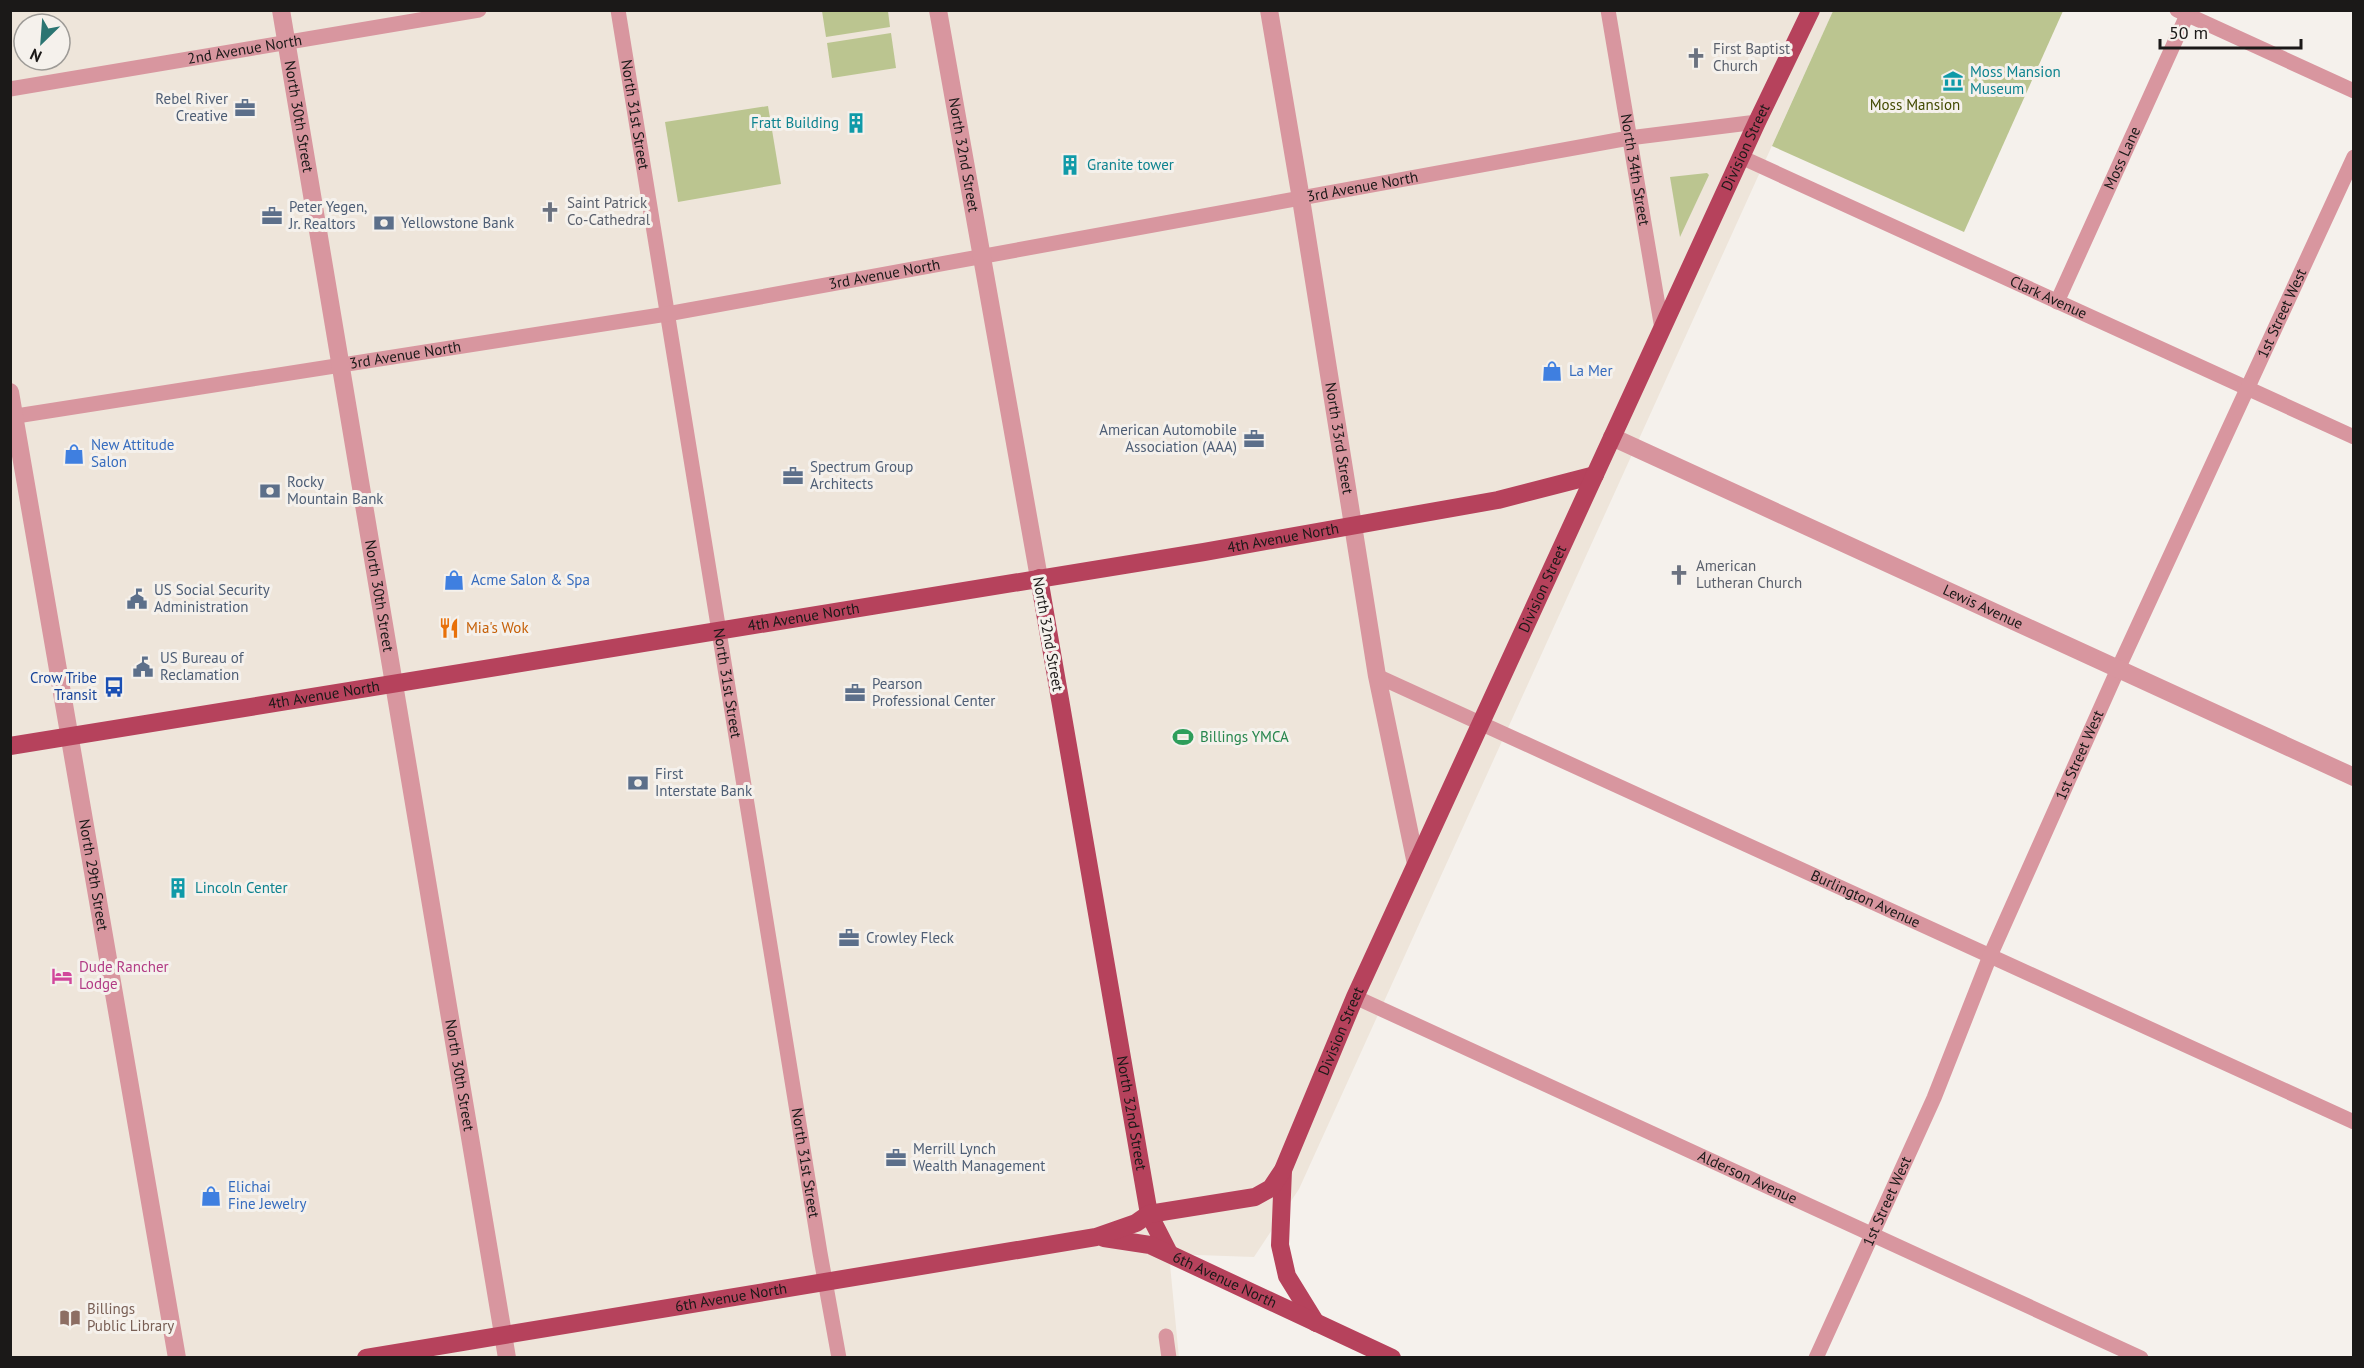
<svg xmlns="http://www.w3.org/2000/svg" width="2364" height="1368" font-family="'PT Sans',sans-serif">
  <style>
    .built { fill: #eee5da; fill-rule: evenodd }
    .green { fill: #bbc590 }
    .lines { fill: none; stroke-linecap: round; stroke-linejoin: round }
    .minor { stroke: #d8969f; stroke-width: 15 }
    .tertiary { stroke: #d8969f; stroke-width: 18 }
    .primary { stroke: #b6425c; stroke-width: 18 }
    .labels { text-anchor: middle; stroke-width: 6; stroke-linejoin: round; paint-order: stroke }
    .street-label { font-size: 15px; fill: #1b1918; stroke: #f5f1ec }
    .worship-label { font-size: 15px; fill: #5b616d; stroke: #f5f1ec; text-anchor: start }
    .culture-label { font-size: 15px; fill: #0d838f; stroke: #f5f1ec; text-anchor: start }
    .service-label { font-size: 15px; fill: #4e5e75; stroke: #f5f1ec; text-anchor: start }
    .park-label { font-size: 15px; fill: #424a01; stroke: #f5f1ec }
    .shop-label { font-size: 15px; fill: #366cbe; stroke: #f5f1ec; text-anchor: start }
    .food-label { font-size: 15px; fill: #c56008; stroke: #f5f1ec; text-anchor: start }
    .transit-label { font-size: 15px; fill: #164399; stroke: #f5f1ec; text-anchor: end }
    .leisure-label { font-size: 15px; fill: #27864d; stroke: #f5f1ec; text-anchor: start }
    .hotel-label { font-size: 15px; fill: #b23c85; stroke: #f5f1ec; text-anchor: start }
    .education-label { font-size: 15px; fill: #785e54; stroke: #f5f1ec; text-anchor: start }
  </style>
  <rect width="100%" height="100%" fill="#f5f1ec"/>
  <path class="built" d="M10,11H1833L1299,1189L1254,1257L1169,1254L1179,1358L11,1357ZM24,24H60V60H24Z"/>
  <g class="green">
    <path d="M822,11H888L890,27L826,37Z"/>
    <path d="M1833,11H2063L1964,232L1772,146Z"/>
    <path d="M891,33L896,68L832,78L827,43Z"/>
    <path d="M768,106L781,184L678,202L665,122Z"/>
    <path d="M1707,173L1709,175L1680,237L1670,177Z"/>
  </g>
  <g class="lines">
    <g class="minor">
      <path id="s1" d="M618,10L820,1253L839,1358"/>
      <path id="s2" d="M1608,10L1662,329"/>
      <path d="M2177,10L2354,91"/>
      <path id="s3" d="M10,89L479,10"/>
      <path id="s4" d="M1741,157L2354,437"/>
      <path id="s5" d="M2057,302L2187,15"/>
      <path id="s6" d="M10,417L667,314L1629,138L1757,122"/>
      <path id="s7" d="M1377,676L2354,1122"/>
      <path id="s8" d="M1355,997L2141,1358"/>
      <path d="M1166,1336L1169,1358"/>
      <path id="s9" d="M1816,1358L1934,1098L1990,956L2118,669L2354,157"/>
    </g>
    <g class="tertiary">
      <path id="s10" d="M281,10L507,1358"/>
      <path id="s11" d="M938,10L1039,578"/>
      <path id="s12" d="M1269,10L1301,199L1377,676L1416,864"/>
      <path id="s13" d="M10,392L177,1358"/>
      <path id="s14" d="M1612,437L2354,777"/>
    </g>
    <g class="primary">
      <path id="s15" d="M1039,578L1149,1214L1169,1253"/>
      <path id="s16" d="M10,746L1204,552L1498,500L1595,475"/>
      <path d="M1283,1170L1280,1245L1287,1276L1316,1323"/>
      <path id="s17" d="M1104,1238L1150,1245L1392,1358"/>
      <path id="s18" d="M366,1358L1096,1237L1136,1223L1149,1214L1255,1197L1271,1188L1283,1170L1355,997L1757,122L1811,10"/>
    </g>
  </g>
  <defs>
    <g id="church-bare" transform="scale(1.62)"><path d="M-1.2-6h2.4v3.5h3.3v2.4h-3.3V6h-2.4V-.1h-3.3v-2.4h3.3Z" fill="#6b7280" stroke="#f5f1ec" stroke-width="2.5" paint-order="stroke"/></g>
    <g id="museum-bare" transform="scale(1.62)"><path d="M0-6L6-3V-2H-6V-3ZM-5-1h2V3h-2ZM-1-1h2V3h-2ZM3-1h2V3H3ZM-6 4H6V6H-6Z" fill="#0f9aa8" stroke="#f5f1ec" stroke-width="2.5" paint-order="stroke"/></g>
    <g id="office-bare" transform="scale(1.62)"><path d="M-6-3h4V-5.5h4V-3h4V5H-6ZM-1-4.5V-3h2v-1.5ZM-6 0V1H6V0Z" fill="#5c6f8a" stroke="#f5f1ec" stroke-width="2.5" paint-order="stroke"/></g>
    <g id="building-bare" transform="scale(1.62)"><path d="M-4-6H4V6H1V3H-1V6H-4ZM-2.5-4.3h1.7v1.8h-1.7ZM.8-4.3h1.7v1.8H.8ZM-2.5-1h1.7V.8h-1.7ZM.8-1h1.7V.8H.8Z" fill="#0f9aa8" stroke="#f5f1ec" stroke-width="2.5" paint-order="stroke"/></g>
    <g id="bank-bare" transform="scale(1.62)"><path d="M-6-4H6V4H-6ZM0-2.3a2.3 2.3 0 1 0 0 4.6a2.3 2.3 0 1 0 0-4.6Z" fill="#5c6f8a" stroke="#f5f1ec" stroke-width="2.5" paint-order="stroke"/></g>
    <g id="shop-bare" transform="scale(1.62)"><path d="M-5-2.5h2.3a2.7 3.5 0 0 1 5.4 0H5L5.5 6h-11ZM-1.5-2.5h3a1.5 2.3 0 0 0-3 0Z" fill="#3f7fe0" stroke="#f5f1ec" stroke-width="2.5" paint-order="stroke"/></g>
    <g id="civic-bare" transform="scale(1.62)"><path d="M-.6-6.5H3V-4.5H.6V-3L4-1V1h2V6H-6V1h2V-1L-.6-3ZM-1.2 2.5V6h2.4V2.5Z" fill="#5c6f8a" stroke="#f5f1ec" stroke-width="2.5" paint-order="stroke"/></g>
    <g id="restaurant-bare" transform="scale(1.62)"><path d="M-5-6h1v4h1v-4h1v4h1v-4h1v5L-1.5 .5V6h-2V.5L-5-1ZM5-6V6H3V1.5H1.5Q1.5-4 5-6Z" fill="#e8710a" stroke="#f5f1ec" stroke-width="2.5" paint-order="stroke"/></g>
    <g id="bus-bare" transform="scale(1.62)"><path d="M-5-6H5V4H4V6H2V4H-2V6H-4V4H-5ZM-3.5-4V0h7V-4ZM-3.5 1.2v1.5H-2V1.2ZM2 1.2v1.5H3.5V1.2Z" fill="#1a4fb4" stroke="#f5f1ec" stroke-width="2.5" paint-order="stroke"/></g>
    <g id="stadium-bare" transform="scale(1.62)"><path d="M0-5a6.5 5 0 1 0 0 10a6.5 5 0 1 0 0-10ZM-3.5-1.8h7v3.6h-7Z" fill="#2e9e5b" stroke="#f5f1ec" stroke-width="2.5" paint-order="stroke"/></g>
    <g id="hotel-bare" transform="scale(1.62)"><path d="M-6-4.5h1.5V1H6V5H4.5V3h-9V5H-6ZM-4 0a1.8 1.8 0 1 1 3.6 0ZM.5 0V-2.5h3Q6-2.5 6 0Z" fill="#d1479c" stroke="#f5f1ec" stroke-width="2.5" paint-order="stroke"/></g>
    <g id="library-bare" transform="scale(1.62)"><path d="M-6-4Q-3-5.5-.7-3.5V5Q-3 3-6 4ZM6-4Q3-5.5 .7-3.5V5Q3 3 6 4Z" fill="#8d6e63" stroke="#f5f1ec" stroke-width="2.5" paint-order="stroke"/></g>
  </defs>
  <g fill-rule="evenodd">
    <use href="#church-bare" x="1696" y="58"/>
    <use href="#museum-bare" x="1953" y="81"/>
    <use href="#office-bare" x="245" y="108"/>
    <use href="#building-bare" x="856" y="123"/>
    <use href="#building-bare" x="1070" y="165"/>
    <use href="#church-bare" x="550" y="212"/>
    <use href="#office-bare" x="272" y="216"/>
    <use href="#bank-bare" x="384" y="223"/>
    <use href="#shop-bare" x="1552" y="371"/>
    <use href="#office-bare" x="1254" y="439"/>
    <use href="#shop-bare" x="74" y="454"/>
    <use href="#office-bare" x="793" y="476"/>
    <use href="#bank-bare" x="270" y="491"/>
    <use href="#church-bare" x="1679" y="575"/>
    <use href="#shop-bare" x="454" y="580"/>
    <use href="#civic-bare" x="137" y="599"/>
    <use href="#restaurant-bare" x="449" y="628"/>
    <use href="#civic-bare" x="143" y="667"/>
    <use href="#bus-bare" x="114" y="687"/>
    <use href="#office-bare" x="855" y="693"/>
    <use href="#stadium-bare" x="1183" y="737"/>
    <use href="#bank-bare" x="638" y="783"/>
    <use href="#building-bare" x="178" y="888"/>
    <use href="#office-bare" x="849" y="938"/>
    <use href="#hotel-bare" x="62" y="976"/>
    <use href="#office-bare" x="896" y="1158"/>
    <use href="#shop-bare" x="211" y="1196"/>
    <use href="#library-bare" x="70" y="1318"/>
  </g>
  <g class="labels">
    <g class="street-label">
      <text dy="5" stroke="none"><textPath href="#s3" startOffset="238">2nd Avenue North</textPath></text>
      <text dy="5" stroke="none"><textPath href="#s10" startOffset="108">North 30th Street</textPath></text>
      <text dy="5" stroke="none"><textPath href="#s1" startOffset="106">North 31st Street</textPath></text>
      <text dy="5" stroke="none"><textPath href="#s18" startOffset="2068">Division Street</textPath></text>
      <text dy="5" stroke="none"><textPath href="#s11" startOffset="147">North 32nd Street</textPath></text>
      <text dy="5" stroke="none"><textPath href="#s5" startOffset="158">Moss Lane</textPath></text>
      <text dy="5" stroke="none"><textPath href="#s2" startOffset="162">North 34th Street</textPath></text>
      <text dy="5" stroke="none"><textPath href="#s6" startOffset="1372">3rd Avenue North</textPath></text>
      <text dy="5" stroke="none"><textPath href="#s6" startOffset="886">3rd Avenue North</textPath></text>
      <text dy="5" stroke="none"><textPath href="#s4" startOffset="338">Clark Avenue</textPath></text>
      <text dy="5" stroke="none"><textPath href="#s9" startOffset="1144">1st Street West</textPath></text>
      <text dy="5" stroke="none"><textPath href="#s6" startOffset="400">3rd Avenue North</textPath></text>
      <text dy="5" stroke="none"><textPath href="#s12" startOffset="434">North 33rd Street</textPath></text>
      <text dy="5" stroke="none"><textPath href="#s16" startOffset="1290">4th Avenue North</textPath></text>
      <text dy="5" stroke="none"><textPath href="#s18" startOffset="1582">Division Street</textPath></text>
      <text dy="5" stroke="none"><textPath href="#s10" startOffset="594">North 30th Street</textPath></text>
      <text dy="5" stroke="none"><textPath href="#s14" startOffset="408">Lewis Avenue</textPath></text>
      <text dy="5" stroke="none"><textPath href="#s16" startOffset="804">4th Avenue North</textPath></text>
      <text transform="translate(1048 634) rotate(80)" y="5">North 32nd Street</text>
      <text dy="5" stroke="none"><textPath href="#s1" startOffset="682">North 31st Street</textPath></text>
      <text dy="5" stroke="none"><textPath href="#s16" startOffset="318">4th Avenue North</textPath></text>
      <text dy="5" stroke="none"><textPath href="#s9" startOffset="658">1st Street West</textPath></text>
      <text dy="5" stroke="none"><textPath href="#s13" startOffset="490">North 29th Street</textPath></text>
      <text dy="5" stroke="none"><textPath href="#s7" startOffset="537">Burlington Avenue</textPath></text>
      <text dy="5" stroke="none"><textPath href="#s18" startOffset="1096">Division Street</textPath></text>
      <text dy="5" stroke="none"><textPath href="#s10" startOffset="1080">North 30th Street</textPath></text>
      <text dy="5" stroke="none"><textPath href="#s15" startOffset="543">North 32nd Street</textPath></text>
      <text dy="5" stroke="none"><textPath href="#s1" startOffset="1168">North 31st Street</textPath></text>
      <text dy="5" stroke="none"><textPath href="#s8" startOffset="432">Alderson Avenue</textPath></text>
      <text dy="5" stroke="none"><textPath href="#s9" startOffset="172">1st Street West</textPath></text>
      <text dy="5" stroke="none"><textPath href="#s17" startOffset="129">6th Avenue North</textPath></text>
      <text dy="5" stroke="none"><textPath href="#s18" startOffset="370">6th Avenue North</textPath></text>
    </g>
    <g class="worship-label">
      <text x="1713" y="54">First Baptist<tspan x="1713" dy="17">Church</tspan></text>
      <text x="567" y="208">Saint Patrick<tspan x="567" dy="17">Co-Cathedral</tspan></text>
      <text x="1696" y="571">American<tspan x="1696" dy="17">Lutheran Church</tspan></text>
    </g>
    <g class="culture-label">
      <text x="1970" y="77">Moss Mansion<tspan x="1970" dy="17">Museum</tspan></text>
      <text x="839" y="128" text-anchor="end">Fratt Building</text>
      <text x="1087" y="170">Granite tower</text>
      <text x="195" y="893">Lincoln Center</text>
    </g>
    <g class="service-label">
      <text x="228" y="104" text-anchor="end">Rebel River<tspan x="228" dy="17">Creative</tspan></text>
      <text x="289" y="212">Peter Yegen,<tspan x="289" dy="17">Jr. Realtors</tspan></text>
      <text x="401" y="228">Yellowstone Bank</text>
      <text x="1237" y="435" text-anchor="end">American Automobile<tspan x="1237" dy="17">Association (AAA)</tspan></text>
      <text x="810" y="472">Spectrum Group<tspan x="810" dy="17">Architects</tspan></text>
      <text x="287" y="487">Rocky<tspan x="287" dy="17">Mountain Bank</tspan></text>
      <text x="154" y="595">US Social Security<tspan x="154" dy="17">Administration</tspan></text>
      <text x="160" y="663">US Bureau of<tspan x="160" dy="17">Reclamation</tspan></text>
      <text x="872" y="689">Pearson<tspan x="872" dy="17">Professional Center</tspan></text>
      <text x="655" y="779">First<tspan x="655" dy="17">Interstate Bank</tspan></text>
      <text x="866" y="943">Crowley Fleck</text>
      <text x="913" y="1154">Merrill Lynch<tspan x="913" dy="17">Wealth Management</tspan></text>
    </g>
    <g class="park-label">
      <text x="1915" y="110">Moss Mansion</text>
    </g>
    <g class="shop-label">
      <text x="1569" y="376">La Mer</text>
      <text x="91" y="450">New Attitude<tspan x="91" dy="17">Salon</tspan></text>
      <text x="471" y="585">Acme Salon &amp; Spa</text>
      <text x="228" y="1192">Elichai<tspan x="228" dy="17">Fine Jewelry</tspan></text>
    </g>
    <g class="food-label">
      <text x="466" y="633">Mia's Wok</text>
    </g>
    <g class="transit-label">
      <text x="97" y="683">Crow Tribe<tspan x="97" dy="17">Transit</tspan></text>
    </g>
    <g class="leisure-label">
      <text x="1200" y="742">Billings YMCA</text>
    </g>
    <g class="hotel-label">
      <text x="79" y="972">Dude Rancher<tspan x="79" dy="17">Lodge</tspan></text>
    </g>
    <g class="education-label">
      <text x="87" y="1314">Billings<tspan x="87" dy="17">Public Library</tspan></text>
    </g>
  </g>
  <rect width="2364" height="1368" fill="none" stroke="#1b1918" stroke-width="24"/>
  <g transform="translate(42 42) rotate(205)"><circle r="28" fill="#f5f1ec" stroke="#9e9b97" stroke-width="1.5"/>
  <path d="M0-4.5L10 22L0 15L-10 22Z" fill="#2b7572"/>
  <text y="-9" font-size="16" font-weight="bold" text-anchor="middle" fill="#1b1918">N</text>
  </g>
  <path d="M2160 39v9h141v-9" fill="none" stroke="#1b1918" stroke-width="3"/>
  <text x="2169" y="39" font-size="18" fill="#1b1918" stroke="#f5f1ec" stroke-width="4.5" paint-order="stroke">50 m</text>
</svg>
